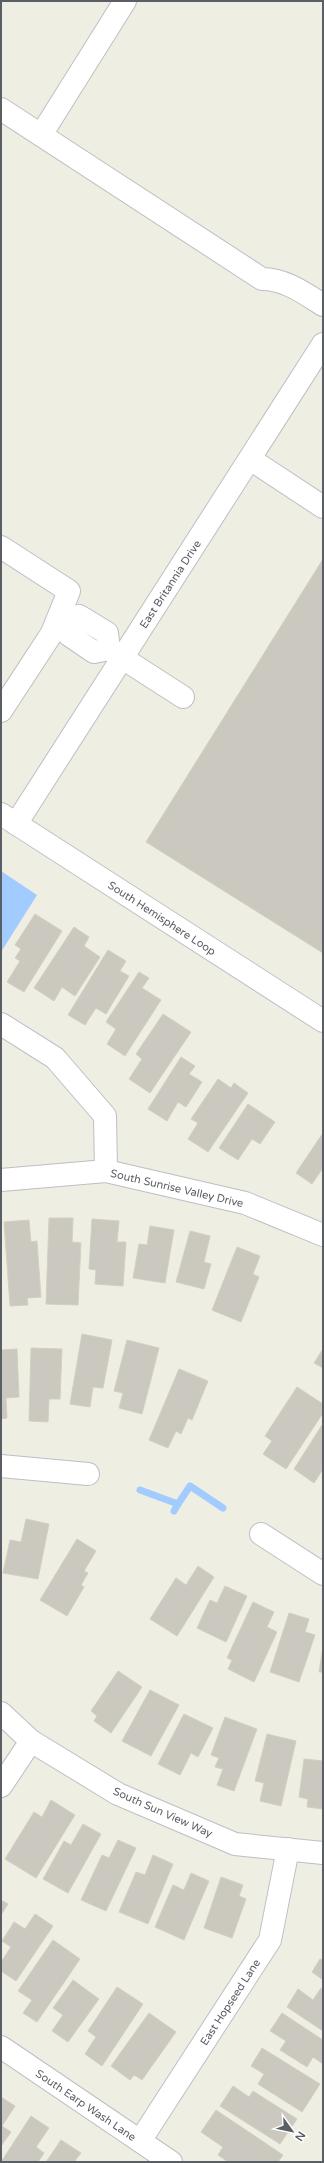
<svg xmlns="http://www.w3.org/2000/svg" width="324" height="2163" font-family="'Varela Round',sans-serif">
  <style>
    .water { fill: #a2cbff }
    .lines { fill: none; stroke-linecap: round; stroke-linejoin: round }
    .stream { stroke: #a2cbff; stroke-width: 7 }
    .building { fill: #cac8bf; stroke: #d4d0c0 }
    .minor-casing { stroke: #bcbfc5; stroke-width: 24 }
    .minor { stroke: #fff; stroke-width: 22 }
    .labels { text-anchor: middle; stroke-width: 3; stroke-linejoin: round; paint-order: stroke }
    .street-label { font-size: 11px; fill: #5a5e65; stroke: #fff }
  </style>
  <rect width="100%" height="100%" fill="#efeee2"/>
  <path class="water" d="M1,871L37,895L1,952Z"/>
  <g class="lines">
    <g class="stream">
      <path d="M140,1490L178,1504L174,1511"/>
      <path d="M178,1504L190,1486L223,1508"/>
    </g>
  </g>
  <g class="building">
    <path d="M323,559V953L146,842Z"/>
    <path d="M35,914L62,931L24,992L7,982L20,961L15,958L21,949L15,945Z"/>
    <path d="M74,927L89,937L84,946L100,957L75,996L62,987L54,1001L34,988Z"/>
    <path d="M108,950L126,961L120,971L129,976L106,1014L96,1008L85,1025L68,1015Z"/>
    <path d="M139,972L149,978L142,988L161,1000L125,1056L107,1044L116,1029L106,1022Z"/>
    <path d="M163,1014L191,1032L150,1093L129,1079L142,1059L136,1054Z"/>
    <path d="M181,1057L195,1066L189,1074L202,1082L186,1107L178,1102L167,1121L148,1109Z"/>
    <path d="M218,1079L231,1088L234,1083L248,1093L208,1152L188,1139L198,1123L191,1119Z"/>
    <path d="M248,1104L275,1122L260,1144L252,1139L238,1160L219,1148Z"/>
    <path d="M323,1133V1168L312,1184L296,1173Z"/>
    <path d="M49,1218H73L72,1242L81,1243L78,1305L46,1304Z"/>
    <path d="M92,1219L119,1221L117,1242H126L123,1286L95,1284L96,1270L89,1269Z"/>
    <path d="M29,1220L31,1242L37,1241L41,1297L27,1298L28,1305L10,1306L4,1222Z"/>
    <path d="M150,1226L174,1230L165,1283L133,1278L139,1244L147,1245Z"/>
    <path d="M190,1231L210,1236L204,1262L211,1264L204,1289L176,1282Z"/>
    <path d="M237,1247L260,1256L253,1274L259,1277L241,1322L212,1310Z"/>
    <path d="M82,1334L112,1340L103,1388L93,1387L90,1407L70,1404Z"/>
    <path d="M127,1340L159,1348L142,1414L119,1408L123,1393L114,1391Z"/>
    <path d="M31,1348L62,1349L60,1399H49L48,1422L29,1421Z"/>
    <path d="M17,1349L19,1397L6,1398L7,1418L1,1419V1350Z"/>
    <path d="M323,1349V1368L314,1363Z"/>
    <path d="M179,1369L208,1381L192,1420L188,1418L181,1434L176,1431L168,1448L149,1440Z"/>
    <path d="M297,1387L323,1404V1413L286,1469L263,1454L272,1441L265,1436Z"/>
    <path d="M322,1425L323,1469L314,1483L294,1469Z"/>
    <path d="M26,1519L49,1524L38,1579L3,1573L10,1540L21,1542Z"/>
    <path d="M77,1539L96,1551L84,1571L88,1573L81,1585L84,1587L67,1616L40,1600Z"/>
    <path d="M198,1566L214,1577L177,1636L150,1619L176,1578L186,1585Z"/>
    <path d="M225,1586L247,1596L226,1642L197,1628L210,1600L217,1603Z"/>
    <path d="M253,1602L274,1612L267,1627L277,1632L254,1682L228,1669L232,1660L227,1658Z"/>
    <path d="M289,1613L309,1619L305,1632L315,1635L299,1682L270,1672Z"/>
    <path d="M323,1647V1672H319Z"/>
    <path d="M118,1671L142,1687L111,1733L94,1721L97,1716L91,1711Z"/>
    <path d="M150,1690L179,1705L151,1756L122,1741Z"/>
    <path d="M184,1714L213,1728L198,1757L191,1753L180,1775L158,1764Z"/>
    <path d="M225,1717L257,1729L234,1791L217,1785L223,1769L215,1767L219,1758L211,1755Z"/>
    <path d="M267,1734L296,1741L281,1806L260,1801L264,1783L255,1781Z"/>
    <path d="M304,1759L323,1761V1809L307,1807L308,1799L299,1797Z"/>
    <path d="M51,1800L75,1815L36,1878L5,1859L34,1812L42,1817Z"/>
    <path d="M83,1824L101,1834L68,1893L43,1879L64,1841L71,1845Z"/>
    <path d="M118,1840L136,1848L106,1911L81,1900L102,1855L109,1858Z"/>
    <path d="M153,1855L173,1864L148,1924L119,1912L136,1872L145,1875Z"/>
    <path d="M191,1873L209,1881L184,1940L155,1927L173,1885L184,1890Z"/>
    <path d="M221,1877L243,1885L239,1896L246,1899L232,1938L204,1928Z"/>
    <path d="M1,1900L8,1904L1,1915Z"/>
    <path d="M35,1914L53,1926L16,1981L1,1971V1962L11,1947L2,1941L14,1922L25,1929Z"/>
    <path d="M53,1940L80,1959L37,2022L23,2013L32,2000L18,1991Z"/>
    <path d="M320,1959L323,1960V1980L312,1972Z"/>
    <path d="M73,1980L99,1999L68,2042L52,2031L63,2015L53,2008Z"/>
    <path d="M117,1987L143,2004L102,2066L85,2054L96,2037L88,2031Z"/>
    <path d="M321,1988L323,1990V2031L287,2007L298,1989L313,2000Z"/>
    <path d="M149,2013L176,2032L142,2080L134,2075L130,2080L111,2066Z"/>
    <path d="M282,2013L323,2040V2064L313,2057L307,2067L280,2050L286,2041L270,2031Z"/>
    <path d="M262,2048L320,2084L302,2112L258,2084L264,2074L251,2066Z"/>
    <path d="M233,2086L249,2097L253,2091L297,2119L280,2144L220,2106Z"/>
    <path d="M1,2097L15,2106L2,2126L11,2132L1,2146Z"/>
    <path d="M216,2110L283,2155L278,2162H228L218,2155L223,2147L201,2132Z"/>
    <path d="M31,2116L49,2128L36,2147L44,2153L38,2162H1Z"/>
    <path d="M61,2140L81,2153L74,2162H46Z"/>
  </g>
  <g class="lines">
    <g class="minor-casing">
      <g id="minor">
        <path d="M1,109L262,279C285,279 304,293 323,305"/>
        <path d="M41,135L125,1"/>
        <path d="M250,459L323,507"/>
        <path d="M1,547L69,591L52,633L1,711"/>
        <path d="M79,616L107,633L109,649L94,652L69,635L67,625Z"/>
        <path d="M110,650L183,697"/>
        <path d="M1,814L323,1021"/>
        <path d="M16,824L323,344"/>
        <path d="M1,1024L55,1058L105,1116L106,1171"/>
        <path d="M1,1180L106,1171L245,1203L323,1235"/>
        <path d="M1,1466L88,1474"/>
        <path d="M261,1534L323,1574"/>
        <path d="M1,1713L31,1741L118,1794L235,1844L323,1853"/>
        <path d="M1,1786L31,1741"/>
        <path d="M1,2047L171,2162"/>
        <path d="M140,2141L270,1940L288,1849"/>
      </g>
    </g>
    <use href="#minor" class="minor"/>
  </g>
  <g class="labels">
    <g class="street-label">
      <text transform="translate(170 584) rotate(-57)" y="4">East Britannia Drive</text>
      <text transform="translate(162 918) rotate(33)" y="4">South Hemisphere Loop</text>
      <text transform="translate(177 1188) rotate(13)" y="4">South Sunrise Valley Drive</text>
      <text transform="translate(163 1812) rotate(24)" y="4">South Sun View Way</text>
      <text transform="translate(230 2002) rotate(-57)" y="4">East Hopseed Lane</text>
      <text transform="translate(86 2105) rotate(34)" y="4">South Earp Wash Lane</text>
    </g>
  </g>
  <rect width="324" height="2163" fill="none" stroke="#5a5e65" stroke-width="4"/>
  <g transform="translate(292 2131) rotate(123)" stroke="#ffffff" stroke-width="3" paint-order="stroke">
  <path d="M0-3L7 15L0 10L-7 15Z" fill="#5a5e65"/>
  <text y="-6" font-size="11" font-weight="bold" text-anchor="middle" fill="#5a5e65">N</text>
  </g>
</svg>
